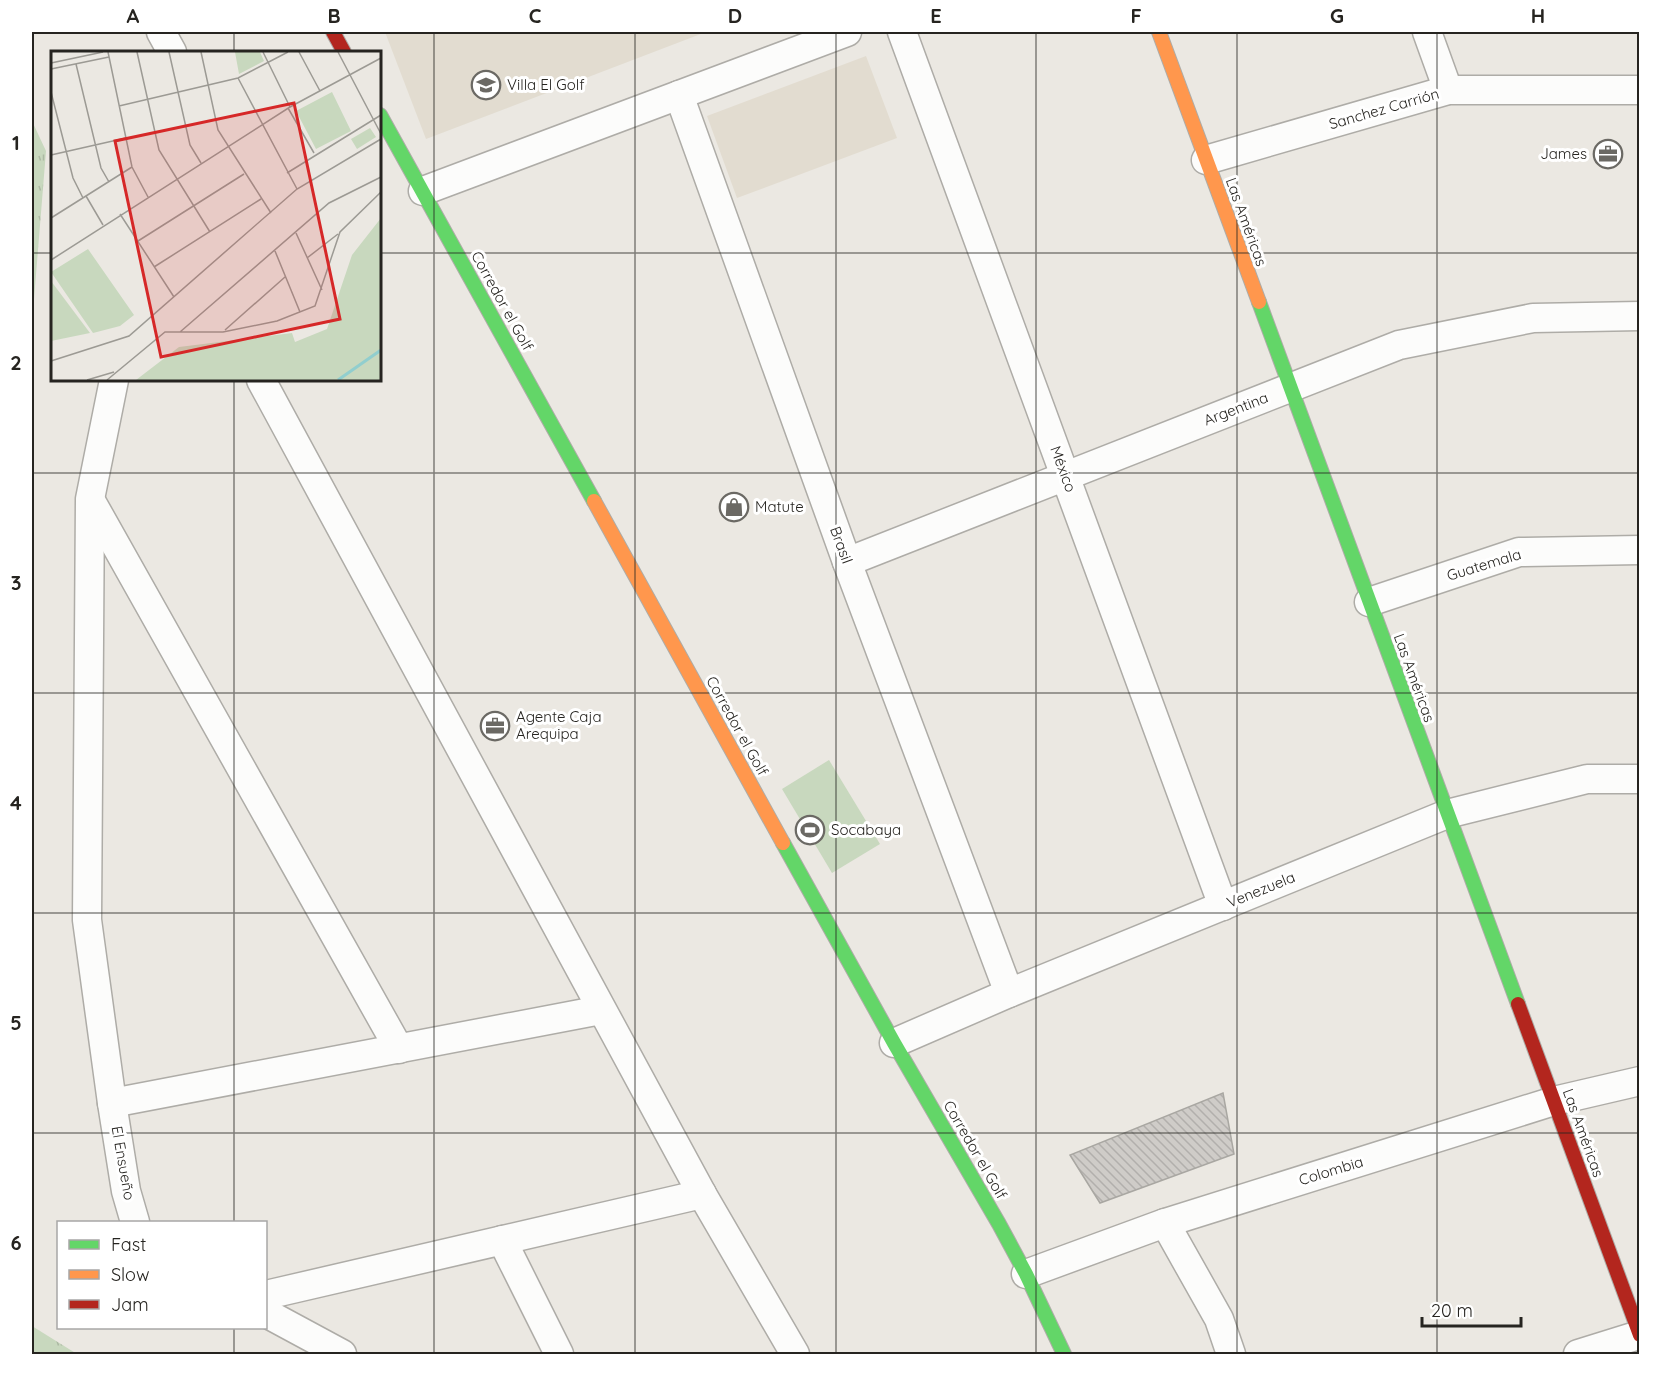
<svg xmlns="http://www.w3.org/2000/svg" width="1671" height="1386" font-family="Quicksand,sans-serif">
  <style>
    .built { fill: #e2dcd0 }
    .grass { fill: url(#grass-tufts) }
    .garden { fill: #c8d8be }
    .building { fill: url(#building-back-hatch); stroke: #a9a7a2; stroke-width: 1.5 }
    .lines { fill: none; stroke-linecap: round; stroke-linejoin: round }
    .street-casing { stroke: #aeaca7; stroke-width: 31 }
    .fast-casing { stroke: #aeaca7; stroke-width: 16 }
    .slow-casing { stroke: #aeaca7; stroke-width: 16 }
    .jam-casing { stroke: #aeaca7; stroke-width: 16 }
    .street { stroke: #fcfcfb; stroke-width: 28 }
    .fast { stroke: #63d668; stroke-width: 14 }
    .slow { stroke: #ff974d; stroke-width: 14 }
    .jam { stroke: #b3261e; stroke-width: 14 }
    .grid { fill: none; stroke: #262420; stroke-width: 1.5; stroke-opacity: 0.55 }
    .labels { text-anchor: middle; stroke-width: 6; stroke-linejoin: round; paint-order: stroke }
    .poi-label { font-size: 15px; fill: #262420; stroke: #fff; text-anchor: start }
    .street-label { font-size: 15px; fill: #262420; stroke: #fff }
    .inset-river { fill: none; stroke: #91cece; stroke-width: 3 }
    .inset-road { fill: none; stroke: #9c9a94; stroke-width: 1.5 }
    .view { fill: #d62828; fill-opacity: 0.15; stroke: #d62828; stroke-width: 3 }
    .inset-edge { fill: none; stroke: #262420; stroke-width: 3 }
    .neatline { fill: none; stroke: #262420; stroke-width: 2 }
    .grid-label { font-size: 20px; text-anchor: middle; font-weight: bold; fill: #262420 }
  </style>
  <defs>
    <pattern id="grass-tufts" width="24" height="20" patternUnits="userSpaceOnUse" patternTransform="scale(1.5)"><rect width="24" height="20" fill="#c8d8be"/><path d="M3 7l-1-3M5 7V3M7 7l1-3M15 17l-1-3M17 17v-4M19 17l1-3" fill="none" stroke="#acb9a3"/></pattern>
    <pattern id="building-back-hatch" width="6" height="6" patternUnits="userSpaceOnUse" patternTransform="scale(1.5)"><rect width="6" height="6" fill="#cfccc8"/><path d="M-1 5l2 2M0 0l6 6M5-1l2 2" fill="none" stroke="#b2afac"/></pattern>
  </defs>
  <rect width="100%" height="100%" fill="#ebe8e2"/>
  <g class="built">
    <path d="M385,32H706L426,139Z"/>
    <path d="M866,56L897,138L737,198L707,116Z"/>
  </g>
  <g class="grass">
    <path d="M32,121L46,151L32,324Z"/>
    <path d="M32,1326L77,1354H32Z"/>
  </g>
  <path class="garden" d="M829,760L880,844L832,873L782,789Z"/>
  <path class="building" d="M1223,1093L1234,1154L1100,1203L1070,1155Z"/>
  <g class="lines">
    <g class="street-casing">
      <g id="street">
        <path d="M161,32L172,52"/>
        <path d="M902,32L1223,906"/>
        <path d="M1427,32L1448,90"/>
        <path d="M679,95L847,562L1009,993"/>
        <path d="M1206,160L1448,90H1640"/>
        <path d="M423,191L847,32"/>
        <path d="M114,380L90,499L87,920L112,1103L126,1191L135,1222"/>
        <path d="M261,380L702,1194L795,1354"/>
        <path d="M91,501L399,1049"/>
        <path d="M847,562L1399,345L1533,318L1640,316"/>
        <path d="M1369,602L1519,552L1640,550"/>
        <path d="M894,1043L1009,993L1447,814L1587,779H1640"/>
        <path d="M112,1103L601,1010"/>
        <path d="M1165,1223L1219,1319L1231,1354"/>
        <path d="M502,1240L559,1354"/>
        <path d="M1026,1274L1165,1223L1554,1101L1640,1081"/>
        <path d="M266,1295L702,1194"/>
        <path d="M266,1313L342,1354"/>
        <path d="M1578,1354L1639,1335"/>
      </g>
    </g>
    <g class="fast-casing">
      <g id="fast">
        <path d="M380,115L594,501"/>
        <path d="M1259,302L1518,1004"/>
        <path d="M783,843L894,1043L999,1224L1026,1274L1064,1354"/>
      </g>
    </g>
    <g class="slow-casing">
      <g id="slow">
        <path d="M1159,32L1259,302"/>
        <path d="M594,501L783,843"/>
      </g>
    </g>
    <g class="jam-casing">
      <g id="jam">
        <path d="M333,32L344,52"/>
        <path d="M1518,1004L1640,1335"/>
      </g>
    </g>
    <use href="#street" class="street"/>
    <use href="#fast" class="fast"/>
    <use href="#slow" class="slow"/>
    <use href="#jam" class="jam"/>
  </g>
  <path class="grid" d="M234,32V52M434,32V1354M635,32V1354M836,32V1354M1036,32V1354M1237,32V1354M1437,32V1354M32,253H52M380,253H1640M234,380V1222M32,473H1640M32,693H1640M32,913H1640M32,1133H1640M234,1328V1354"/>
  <defs>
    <g id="school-ring" transform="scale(1.5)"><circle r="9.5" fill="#fff" stroke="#6b6964" stroke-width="1.5"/><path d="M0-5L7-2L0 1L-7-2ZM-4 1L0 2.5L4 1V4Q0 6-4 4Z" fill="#6b6964"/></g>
    <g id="office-ring" transform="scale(1.5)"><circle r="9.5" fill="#fff" stroke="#6b6964" stroke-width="1.5"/><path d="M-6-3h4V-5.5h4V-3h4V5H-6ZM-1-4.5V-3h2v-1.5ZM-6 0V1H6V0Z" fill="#6b6964"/></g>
    <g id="shop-ring" transform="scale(1.5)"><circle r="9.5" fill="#fff" stroke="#6b6964" stroke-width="1.5"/><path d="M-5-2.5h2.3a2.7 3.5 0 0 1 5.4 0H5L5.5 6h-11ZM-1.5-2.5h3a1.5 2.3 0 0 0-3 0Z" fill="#6b6964"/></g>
    <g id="stadium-ring" transform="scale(1.5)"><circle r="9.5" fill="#fff" stroke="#6b6964" stroke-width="1.5"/><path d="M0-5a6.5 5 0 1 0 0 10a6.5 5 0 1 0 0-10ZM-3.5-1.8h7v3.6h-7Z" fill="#6b6964"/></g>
  </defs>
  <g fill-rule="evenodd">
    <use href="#school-ring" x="486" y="85"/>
    <use href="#office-ring" x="1608" y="154"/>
    <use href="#shop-ring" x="734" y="507"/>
    <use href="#office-ring" x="495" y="726"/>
    <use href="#stadium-ring" x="810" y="830"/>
  </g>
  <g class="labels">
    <g class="poi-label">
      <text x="507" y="90">Villa El Golf</text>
      <text x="1587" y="159" text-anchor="end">James</text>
      <text x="755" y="512">Matute</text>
      <text x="516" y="722">Agente Caja<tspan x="516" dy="17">Arequipa</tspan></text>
      <text x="831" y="835">Socabaya</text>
    </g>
    <g class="street-label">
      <text transform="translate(1384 109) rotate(-16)" y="5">Sanchez Carrión</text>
      <text transform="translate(1246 222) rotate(70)" y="5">Las Américas</text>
      <text transform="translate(502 301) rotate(61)" y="5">Corredor el Golf</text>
      <text transform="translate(1236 409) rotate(-21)" y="5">Argentina</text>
      <text transform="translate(1063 469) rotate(70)" y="5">México</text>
      <text transform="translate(841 545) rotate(70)" y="5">Brasil</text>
      <text transform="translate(1484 565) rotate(-17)" y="5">Guatemala</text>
      <text transform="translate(1414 678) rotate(70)" y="5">Las Américas</text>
      <text transform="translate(737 726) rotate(61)" y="5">Corredor el Golf</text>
      <text transform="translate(1261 890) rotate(-22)" y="5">Venezuela</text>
      <text transform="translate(1583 1133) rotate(70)" y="5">Las Américas</text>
      <text transform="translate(975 1150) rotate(60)" y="5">Corredor el Golf</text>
      <text transform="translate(123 1163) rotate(80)" y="5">El Ensueño</text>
      <text transform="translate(1331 1171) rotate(-17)" y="5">Colombia</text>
    </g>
  </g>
  <g transform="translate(51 51)">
    <rect width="330" height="330" fill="#ebe8e2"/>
    <path d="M184,1H209L213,10L188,23ZM281,41L300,80L265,98L245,60ZM330,167V329H85L128,296L241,282L244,291L276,278L301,204ZM0,230L39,282L0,290Z" fill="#c8d8be"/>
    <path d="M267 78a10 10 0 1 1 20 0a10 10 0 1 1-20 0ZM319,77L325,86L306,98L300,88ZM37,198L83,264L69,275L42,282L0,221Z" fill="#c8d8be"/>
    <path class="inset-river" d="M287,329L330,299"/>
    <path class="inset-road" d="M57,1L81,116L97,146M86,1L108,99L159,181M118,1L139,94L150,112M150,1L167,79L220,162M212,1L239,56M248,1L269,40M287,1L330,83M0,12L52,1M25,13L50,117L58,131M0,18L58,6M187,27L246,138M0,41L22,127L32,147M68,55L187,27L237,1M237,57L263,102M0,104L75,87M236,122L330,64M35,145L52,174M69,163L123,246M0,167L81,116M245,182L271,239M87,190L193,123M224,200L249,261M256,207L287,183M0,209L239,56L330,7M103,216L210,148M174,279L234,226M129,281L278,152L330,126M0,310L78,285L246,138L330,88M36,329L63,321M56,329L114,281H172L226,270L264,255L289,181L330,141"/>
    <path class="view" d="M243,52L289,268L110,306L64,90Z"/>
    <rect width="330" height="330" class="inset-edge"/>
  </g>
  <rect width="1671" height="1386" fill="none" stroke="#ffffff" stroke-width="66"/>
  <rect x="57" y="1221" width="210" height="108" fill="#ffffff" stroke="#a8a7a6" stroke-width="1.5"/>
  <rect x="69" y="1240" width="30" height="9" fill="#63d668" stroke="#a8a7a6" stroke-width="1.5"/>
  <text x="111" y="1251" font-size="18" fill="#262420">Fast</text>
  <rect x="69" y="1270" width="30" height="9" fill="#ff974d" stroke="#a8a7a6" stroke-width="1.5"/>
  <text x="111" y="1281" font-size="18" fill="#262420">Slow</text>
  <rect x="69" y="1300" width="30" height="9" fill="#b3261e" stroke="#a8a7a6" stroke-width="1.5"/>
  <text x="111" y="1311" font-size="18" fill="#262420">Jam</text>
  <path d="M1422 1317v9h99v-9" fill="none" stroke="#262420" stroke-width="3"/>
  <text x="1431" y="1317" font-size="18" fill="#262420" stroke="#ffffff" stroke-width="4.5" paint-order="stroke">20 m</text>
  <rect x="33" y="33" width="1605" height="1320" class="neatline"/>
  <g class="grid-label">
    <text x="133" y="23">A</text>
    <text x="334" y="23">B</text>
    <text x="535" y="23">C</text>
    <text x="735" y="23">D</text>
    <text x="936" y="23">E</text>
    <text x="1136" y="23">F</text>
    <text x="1337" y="23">G</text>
    <text x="1538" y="23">H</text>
    <text x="16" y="150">1</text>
    <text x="16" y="370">2</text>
    <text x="16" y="590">3</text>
    <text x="16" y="810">4</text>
    <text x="16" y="1030">5</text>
    <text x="16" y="1250">6</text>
  </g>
</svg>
